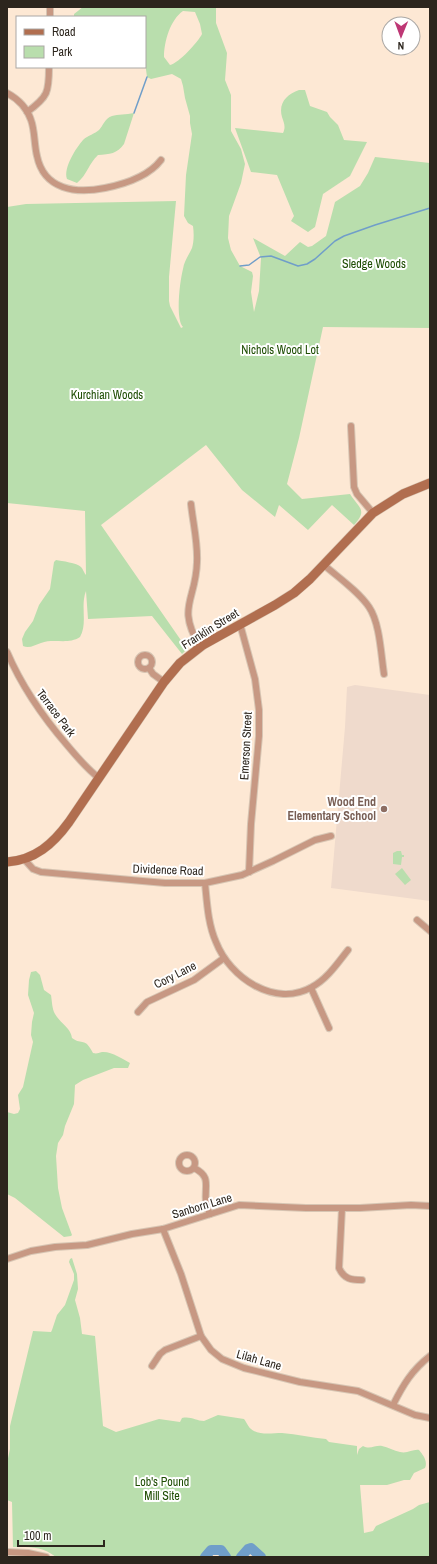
<svg xmlns="http://www.w3.org/2000/svg" width="437" height="1564" font-family="'Archivo Narrow',sans-serif">
  <style>
    .education { fill: #efdacc }
    .green { fill: #b9dead; fill-rule: evenodd }
    .lines { fill: none; stroke-linecap: round; stroke-linejoin: round }
    .stream { stroke: #709ec9; stroke-width: 1.5 }
    .river { stroke: #709ec9; stroke-width: 10 }
    .minor-casing { stroke: #d7c5b3; stroke-width: 8 }
    .secondary-casing { stroke: #d7c5b3; stroke-width: 10 }
    .minor { stroke: #c79883; stroke-width: 6 }
    .secondary { stroke: #b16e4f; stroke-width: 9 }
    .education-dot { fill: #8d6e63; stroke: #fff; stroke-width: 1.5 }
    .labels { text-anchor: middle; stroke-width: 4; stroke-linejoin: round; paint-order: stroke }
    .park-label { font-size: 12px; fill: #1e4d03; stroke: #fff }
    .street-label { font-size: 12px; fill: #2c251d; stroke: #fff }
    .education-label { font-size: 12px; font-weight: bold; fill: #785e54; stroke: #fff; text-anchor: end }
  </style>
  <rect width="100%" height="100%" fill="#fde8d4"/>
  <path class="education" d="M355,685L430,695V901L331,888L345,727L347,687Z"/>
  <g class="green">
    <path d="M83,7H216V23L227,53L225,80L231,95V131L241,149L245,164L241,183L229,216L228,238L231,250L240,266L252,272L253,276L251,292L254,312L259,291L261,258L253,238L285,256L300,242L308,247L312,246L326,236L335,202L360,186L368,173L375,157L430,163V328L323,327L299,438L287,484L302,499L350,494C359,508 368,510 354,525L332,505L308,530L279,505L275,517L242,490L206,445L101,525L187,649L182,654L152,616L88,619L86,591C80,606 88,623 80,637C68,645 54,638 41,643C35,645 29,649 23,646L22,639L25,632L33,621L39,605L50,589L54,562L56,560C62,561 77,563 81,567C83,569 84,573 86,575L85,511L7,503V207L26,204L176,201L169,277V301L170,306L181,328L183,327C175,319 180,280 183,269C184,261 189,255 192,248C194,242 194,233 193,226L188,223L184,216L186,175L192,134L190,123V116L185,98L183,86L181,79L172,74L151,79L147,77L145,62V17H74V14ZM183,11L195,12L200,24L202,34C198,42 179,63 170,65L164,57C164,42 170,20 183,11Z"/>
    <path d="M299,90H305L310,106L327,112L330,117L338,125L344,140L367,142L350,176L323,194L315,227L308,232L291,221L294,216L277,175L251,172L235,128L283,133C286,127 284,123 282,117C278,103 287,94 299,90Z"/>
    <path d="M134,113L124,144C117,154 110,154 98,155C89,163 87,175 77,183L67,179C63,168 76,148 83,140C88,135 95,134 99,130C103,126 105,118 112,116C118,114 126,115 134,113Z"/>
    <path d="M397,851H401L402,855H404V857H402L401,865L393,864V853Z"/>
    <path d="M402,868L411,880L405,885L395,874Z"/>
    <path d="M36,971L40,975L44,990L51,995C52,1001 52,1009 55,1014C60,1023 71,1028 72,1038C83,1046 84,1036 93,1053C97,1054 98,1053 102,1052C111,1051 123,1059 130,1063L128,1068H114L83,1080L75,1085L74,1104L65,1126L63,1135L58,1143L56,1156L58,1188L62,1208L72,1235L71,1236L64,1237L15,1198L7,1194V1112L14,1114L18,1113L20,1109L18,1095L23,1087L33,1042L31,1035L32,1022L34,1013L28,995L29,980L31,972Z"/>
    <path d="M72,1258L77,1274L78,1289L75,1300L80,1318L82,1334L95,1336L103,1426L116,1432L159,1419L180,1422L182,1418C191,1416 196,1421 204,1421L218,1415L244,1419C247,1423 249,1429 254,1431C262,1435 273,1433 282,1433C297,1434 312,1438 326,1439L329,1442L357,1446V1455L359,1449L363,1446C370,1450 375,1445 382,1446C388,1447 394,1451 400,1452C407,1454 413,1449 419,1450C423,1455 428,1461 425,1468L414,1473L410,1480H404L387,1485H360L364,1533L373,1531L376,1526L413,1509L419,1505L430,1502V1557H261L251,1548L248,1549L241,1557H226L221,1550H211L205,1557H56C42,1546 30,1547 13,1547L12,1502L7,1500V1463L10,1449V1426L33,1331L51,1332L52,1330L57,1315L65,1305L74,1280V1274L69,1262L70,1259Z"/>
  </g>
  <g class="lines">
    <g class="stream">
      <path d="M134,113L147,77"/>
      <path d="M240,266L249,265L260,257L271,256L298,266L307,264L315,259L335,241L344,236L375,225L430,208"/>
    </g>
    <g class="river">
      <path d="M205,1557L211,1550H221L226,1557"/>
      <path d="M241,1557L248,1549L251,1548L261,1557"/>
    </g>
    <g class="minor-casing">
      <g id="minor">
        <path d="M50,7V17"/>
        <path d="M7,93C18,99 27,108 31,120C35,131 34,144 37,156C44,190 76,194 105,188C125,184 148,177 161,160"/>
        <path d="M27,112C48,97 49,92 49,67"/>
        <path d="M351,426L354,487L357,494L373,513"/>
        <path d="M191,504C193,523 198,543 197,562C196,601 176,606 200,647"/>
        <path d="M324,565C339,578 358,591 369,607C380,623 381,655 384,674"/>
        <path d="M240,624L255,679L259,710V736L251,824L249,872"/>
        <path d="M7,652C22,687 42,716 67,745C77,757 87,769 99,778"/>
        <circle cx="145" cy="662" r="7"/>
        <path d="M149,668L153,674L164,682"/>
        <path d="M24,859L33,869L41,872L165,883H205L242,875L273,861L315,840L331,836"/>
        <path d="M205,883C207,903 208,924 216,942C230,978 275,1008 312,987C327,979 337,964 348,950"/>
        <path d="M417,920L430,931"/>
        <path d="M311,988L329,1028"/>
        <path d="M138,1012L147,1002L194,980L224,958"/>
        <circle cx="187" cy="1163" r="8"/>
        <path d="M194,1168C212,1177 204,1186 206,1202C206,1206 208,1210 210,1214"/>
        <path d="M342,1208L339,1268C344,1279 351,1280 362,1280"/>
        <path d="M163,1229L181,1274L201,1336L211,1350L222,1359L244,1368L300,1382L358,1391L415,1415L430,1418"/>
        <path d="M7,1259L31,1251L55,1247L87,1245L132,1234L163,1229L239,1205L306,1208H360L411,1205L430,1206"/>
        <path d="M152,1366L160,1354L165,1350L201,1336"/>
        <path d="M393,1405C403,1385 412,1370 430,1356"/>
        <path d="M7,1552L28,1553L46,1557"/>
      </g>
    </g>
    <g class="secondary-casing">
      <path id="secondary" d="M7,862C35,860 53,844 69,822L164,682L180,663L203,645L275,605L294,593L310,579L373,513L403,494L430,483"/>
    </g>
    <use href="#minor" class="minor"/>
    <use href="#secondary" class="secondary"/>
  </g>
  <circle class="education-dot" cx="384" cy="809" r="4"/>
  <g class="labels">
    <g class="park-label">
      <text x="374" y="268">Sledge Woods</text>
      <text x="280" y="354">Nichols Wood Lot</text>
      <text x="107" y="399">Kurchian Woods</text>
      <text x="162" y="1486">Lob's Pound<tspan x="162" dy="14">Mill Site</tspan></text>
    </g>
    <g class="street-label">
      <text transform="translate(210 629) rotate(-32)" y="4">Franklin Street</text>
      <text transform="translate(56 713) rotate(53)" y="4">Terrace Park</text>
      <text transform="translate(246 746) rotate(-87)" y="4">Emerson Street</text>
      <text transform="translate(168 870) rotate(2)" y="4">Dividence Road</text>
      <text transform="translate(175 975) rotate(-27)" y="4">Cory Lane</text>
      <text transform="translate(202 1206) rotate(-17)" y="4">Sanborn Lane</text>
      <text transform="translate(259 1360) rotate(16)" y="4">Lilah Lane</text>
    </g>
    <g class="education-label">
      <text x="376" y="806">Wood End<tspan x="376" dy="14">Elementary School</tspan></text>
    </g>
  </g>
  <rect width="437" height="1564" fill="none" stroke="#2c251d" stroke-width="16"/>
  <rect x="16" y="16" width="130" height="52" fill="#ffffff" stroke="#aba8a5"/>
  <rect x="24" y="29" width="20" height="6" fill="#b16e4f" stroke="#aba8a5"/>
  <text x="52" y="36" font-size="12" fill="#2c251d">Road</text>
  <rect x="24" y="46" width="20" height="12" fill="#b9dead" stroke="#aba8a5"/>
  <text x="52" y="56" font-size="12" fill="#2c251d">Park</text>
  <g transform="translate(401 36) rotate(181)"><circle r="19" fill="#ffffff" stroke="#aba8a5"/>
  <path d="M0-3L7 15L0 10L-7 15Z" fill="#be3775"/>
  <text y="-6" font-size="11" font-weight="bold" text-anchor="middle" fill="#2c251d">N</text>
  </g>
  <path d="M18 1540v6h86v-6" fill="none" stroke="#2c251d" stroke-width="2"/>
  <text x="24" y="1540" font-size="12" fill="#2c251d" stroke="#ffffff" stroke-width="3" paint-order="stroke">100 m</text>
</svg>
